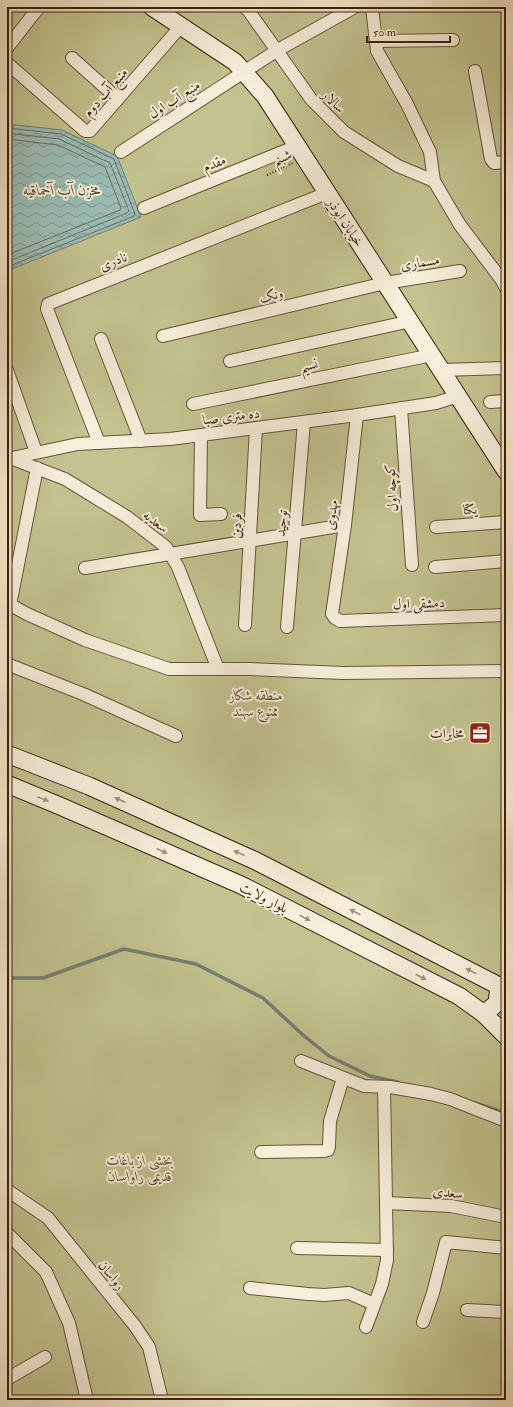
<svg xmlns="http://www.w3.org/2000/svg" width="513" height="1407" font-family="'IM FELL Double Pica',Amiri,serif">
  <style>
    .green { fill: #c2c390; stroke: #80704e }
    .water { fill: url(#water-waves); stroke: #767f73 }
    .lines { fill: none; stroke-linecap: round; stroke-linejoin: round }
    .shore { stroke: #6d6e62; stroke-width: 1 }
    .stream { stroke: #767f73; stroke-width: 3.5 }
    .minor-casing { stroke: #6c503b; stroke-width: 14 }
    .secondary-casing { stroke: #3f1e0c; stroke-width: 19 }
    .path { stroke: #3f1e0c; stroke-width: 2; stroke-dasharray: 1 2; stroke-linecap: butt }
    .minor { stroke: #f6efdb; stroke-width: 12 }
    .secondary { stroke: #f6efdb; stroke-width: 17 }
    .oneway { fill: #a4917e }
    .labels { text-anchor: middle; stroke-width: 4; stroke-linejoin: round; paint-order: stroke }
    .street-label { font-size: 14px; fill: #3f1e0c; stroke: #f6efdb }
    .park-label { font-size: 14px; font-style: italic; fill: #665034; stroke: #f6efdb }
    .poi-label { font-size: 14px; fill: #3f1e0c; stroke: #f6efdb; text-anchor: end }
    .water-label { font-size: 15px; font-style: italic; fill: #5b4e40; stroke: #f6efdb }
  </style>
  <defs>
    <pattern id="water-waves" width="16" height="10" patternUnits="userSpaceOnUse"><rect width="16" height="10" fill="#9bbfb8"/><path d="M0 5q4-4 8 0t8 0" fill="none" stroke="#809b94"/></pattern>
  </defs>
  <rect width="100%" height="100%" fill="#f1e6c7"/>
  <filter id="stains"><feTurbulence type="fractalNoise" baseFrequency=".005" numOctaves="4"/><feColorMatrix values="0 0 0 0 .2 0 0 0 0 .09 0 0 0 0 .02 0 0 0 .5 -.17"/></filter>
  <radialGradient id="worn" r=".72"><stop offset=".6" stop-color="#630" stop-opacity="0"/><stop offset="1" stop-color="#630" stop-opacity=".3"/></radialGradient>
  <rect class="green" x="7" y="7" width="499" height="1393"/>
  <path class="water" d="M7,124L62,130L117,156L141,217L7,271Z"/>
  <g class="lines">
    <g class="shore">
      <path d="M7,128L61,134L114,159L135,214L134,216L7,267"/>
      <path d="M7,133L59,139L110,163L129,211L127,213L7,262"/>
      <path d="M7,139L58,145L105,167L121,208L120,210L7,255"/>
    </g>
    <g class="stream">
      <path d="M7,978H43L124,949L196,964L263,998L303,1035L329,1056L370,1076L398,1082"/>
      <path d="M475,1103L506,1113"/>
    </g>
    <g class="minor-casing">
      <g id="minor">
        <path d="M244,7L248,10L311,99L344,132L398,166L434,181"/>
        <path d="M372,7L377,51L407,104L430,152L434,181L460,225L501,279L506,288"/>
        <path d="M376,41L453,40"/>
        <path d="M7,48L39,7"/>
        <path d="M72,58L118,99"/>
        <path d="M7,63L85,131H90L181,26"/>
        <path d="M475,71L491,159L494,163L506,162"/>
        <path d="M121,152L276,51L355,7"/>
        <path d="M144,208L297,146"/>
        <path d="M163,336L385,283L460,271"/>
        <path d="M101,339L141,441"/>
        <path d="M230,361L411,321"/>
        <path d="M7,370L36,452"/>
        <path d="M441,370L506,368"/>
        <path d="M490,402L506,401"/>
        <path d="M193,404L432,355"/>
        <path d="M401,408L412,565"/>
        <path d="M357,415L345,525L332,614L335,618L340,621L506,615"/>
        <path d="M201,435L200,515L221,514"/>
        <path d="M99,443L47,309L48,304L327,193"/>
        <path d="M10,458L65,479L127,517L166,547L178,567L218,669"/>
        <path d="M7,459L78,444L170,439L357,415L436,403L458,396"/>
        <path d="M436,527L506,522"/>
        <path d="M435,567L506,561"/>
        <path d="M85,568L345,525"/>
        <path d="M7,603L27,614L85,640L169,669H249L343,673L506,671"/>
        <path d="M10,605L37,468"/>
        <path d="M245,625L256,428"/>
        <path d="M287,627L304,422"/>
        <path d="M7,664L83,694L176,736"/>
        <path d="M301,1061L364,1086L390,1087L431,1094L450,1099L506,1121"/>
        <path d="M261,1152L324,1151L328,1150L329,1146L330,1121L343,1078"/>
        <path d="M7,1190L48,1218L135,1326L149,1347L162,1400"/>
        <path d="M386,1203L451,1206L506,1217"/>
        <path d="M7,1233L46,1272L69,1323L87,1400"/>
        <path d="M297,1248L387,1250"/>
        <path d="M250,1288L308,1294L324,1295L349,1293L374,1304"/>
        <path d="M467,1310L506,1312"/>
        <path d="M423,1322L433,1293L446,1242L506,1248"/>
        <path d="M366,1327L382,1284L387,1260L384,1087"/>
        <path d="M7,1379L45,1357"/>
      </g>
    </g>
    <g class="secondary-casing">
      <g id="secondary">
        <path d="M152,7L235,62L265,96L506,471"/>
        <path d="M7,754L89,786L256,861L499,986L506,988"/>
        <path d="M7,784L60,806L241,885L459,996L484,1014L506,1036"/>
        <path d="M484,1014L497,1003L499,986"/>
      </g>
    </g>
    <path class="path" d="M267,175L293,163"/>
    <use href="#minor" class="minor"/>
    <use href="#secondary" class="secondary"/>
  </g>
  <defs><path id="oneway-solid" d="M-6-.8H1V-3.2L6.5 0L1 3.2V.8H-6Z"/></defs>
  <g class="oneway">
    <use href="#oneway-solid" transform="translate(43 799) rotate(22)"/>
    <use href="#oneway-solid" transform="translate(120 800) rotate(-156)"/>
    <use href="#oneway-solid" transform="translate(162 851) rotate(24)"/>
    <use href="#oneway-solid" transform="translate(239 853) rotate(-156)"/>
    <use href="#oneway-solid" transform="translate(355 912) rotate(-153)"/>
    <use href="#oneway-solid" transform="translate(305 918) rotate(27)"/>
    <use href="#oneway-solid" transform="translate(471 971) rotate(-153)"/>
    <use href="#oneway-solid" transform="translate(421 977) rotate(27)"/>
  </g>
  <defs>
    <g id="office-square" transform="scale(1.15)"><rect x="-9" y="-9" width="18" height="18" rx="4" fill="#8f2418" stroke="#f6efdb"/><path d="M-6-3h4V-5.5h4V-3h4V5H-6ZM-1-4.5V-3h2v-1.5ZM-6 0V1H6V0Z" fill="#fff"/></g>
  </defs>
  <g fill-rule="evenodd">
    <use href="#office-square" x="480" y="733"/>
  </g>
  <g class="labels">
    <g class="street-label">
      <text transform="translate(105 92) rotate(-49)" y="5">منبع آب دوم</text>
      <text transform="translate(174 99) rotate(-33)" y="5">منبع آب اول</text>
      <text transform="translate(334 101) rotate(45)" y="5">سالار</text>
      <text transform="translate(282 157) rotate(-23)" y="5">شبنم</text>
      <text transform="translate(214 163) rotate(-22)" y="5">مقدم</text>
      <text transform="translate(346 222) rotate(57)" y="5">خیابان ابوذر</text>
      <text transform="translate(113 261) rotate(-22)" y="5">نادری</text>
      <text transform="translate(420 262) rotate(-9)" y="5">مسماری</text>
      <text transform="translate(271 295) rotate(-14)" y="5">ونک</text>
      <text transform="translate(309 365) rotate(-12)" y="5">نسیم</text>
      <text transform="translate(231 416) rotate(-7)" y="5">ده متری صبا</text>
      <text transform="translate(391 488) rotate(-94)" y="5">کوچه اول</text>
      <text transform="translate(470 509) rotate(-4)" y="5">یکتا</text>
      <text transform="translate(331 515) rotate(-83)" y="5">مهدوی</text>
      <text transform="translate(156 521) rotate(37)" y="5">سعدیه</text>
      <text transform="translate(281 523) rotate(-85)" y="5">توحید</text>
      <text transform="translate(236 526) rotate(-87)" y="5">فردین</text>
      <text transform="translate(419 603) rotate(-2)" y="5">دمشقی اول</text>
      <text transform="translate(264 897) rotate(27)" y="5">بلوار ولایت</text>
      <text transform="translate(448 1192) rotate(6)" y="5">سعدی</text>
      <text transform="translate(112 1275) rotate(51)" y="5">رواسان</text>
    </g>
    <g class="park-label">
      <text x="256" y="700">منطقه شکار<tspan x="256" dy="16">ممنوع سهند</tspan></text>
      <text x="140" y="1165">بخشی از باغات<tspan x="140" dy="16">قدیمی راواسان</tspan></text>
    </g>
    <g class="poi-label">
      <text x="464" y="738">مخابرات</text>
    </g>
    <g class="water-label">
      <text x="62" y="195">مخزن آب آخماقیه</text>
    </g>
  </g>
  <rect width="513" height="1407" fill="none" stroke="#f1e6c7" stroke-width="24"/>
  <rect x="8" y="8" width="497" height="1391" fill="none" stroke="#3f1e0c" stroke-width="2"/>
  <rect x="12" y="12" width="489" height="1383" fill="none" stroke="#3f1e0c"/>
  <path d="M367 36v6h83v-6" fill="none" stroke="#3f1e0c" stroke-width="2"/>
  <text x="373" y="36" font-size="12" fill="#3f1e0c" stroke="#f6efdb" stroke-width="3" paint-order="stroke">50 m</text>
  <rect width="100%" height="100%" filter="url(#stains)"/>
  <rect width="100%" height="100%" fill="url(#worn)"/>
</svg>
